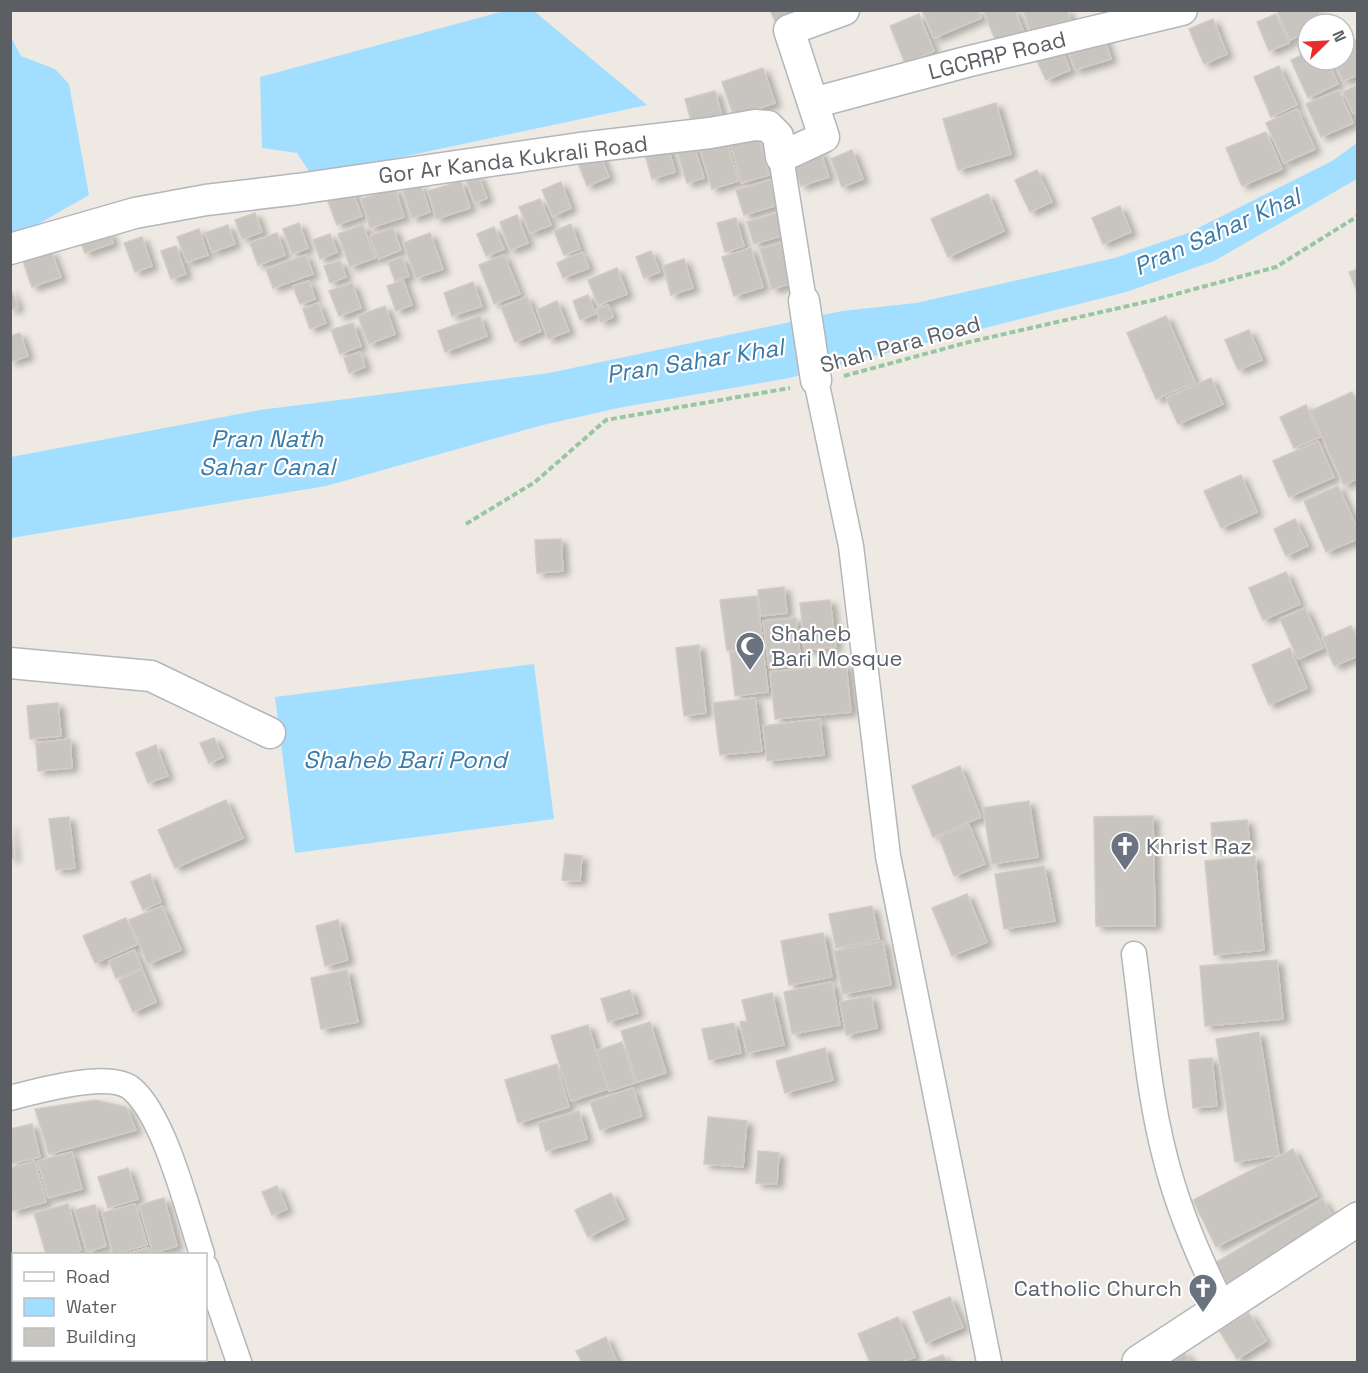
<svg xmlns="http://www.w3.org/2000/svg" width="1368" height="1373" font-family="'Space Grotesk',sans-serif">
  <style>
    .water { fill: #a2deff }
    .building { fill: #c8c5c0; stroke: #d2cbc1; stroke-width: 1.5; filter: url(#shadow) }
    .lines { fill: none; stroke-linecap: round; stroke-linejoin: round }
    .minor-casing { stroke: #b3b6ba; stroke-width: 27 }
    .tertiary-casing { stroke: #b3b6ba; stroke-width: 33 }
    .secondary-casing { stroke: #b4b8bd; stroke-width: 36 }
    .path { stroke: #98c6a2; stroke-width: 4; stroke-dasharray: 6 3; stroke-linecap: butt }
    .minor { stroke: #fff; stroke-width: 24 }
    .tertiary { stroke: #fff; stroke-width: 30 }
    .secondary { stroke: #fff; stroke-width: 33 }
    .labels { text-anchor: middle; stroke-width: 4.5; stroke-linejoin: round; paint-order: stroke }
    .street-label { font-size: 22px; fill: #5b5f63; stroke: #fff }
    .worship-label { font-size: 22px; fill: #5b616d; stroke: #fff; text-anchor: start }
    .water-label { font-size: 24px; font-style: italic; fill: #3c7aa8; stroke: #fff }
  </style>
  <defs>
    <filter id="shadow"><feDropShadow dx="6" dy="4" stdDeviation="3" flood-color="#0004"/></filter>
  </defs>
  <rect width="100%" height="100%" fill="#eeeae3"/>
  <g class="water">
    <path d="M504,11H534L647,105L312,176L297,153L262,148L260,77Z"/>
    <path d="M10,35L21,56L55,69L69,84L89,195L26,231H11Z"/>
    <path d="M1357,143V179L1214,261L1126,292L789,378L618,408L543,425L326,486L11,538V457L260,410L549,373L842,311L916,303L1115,258L1188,233L1332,161Z"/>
    <path d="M534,664L554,819L295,853L275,697Z"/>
  </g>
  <g class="building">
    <path d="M770,10H794L796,14L776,23Z"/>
    <path d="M922,10H978L981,18L934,38Z"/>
    <path d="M983,10H1015L1024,33L997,44Z"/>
    <path d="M1023,10H1067L1072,24L1033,39Z"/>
    <path d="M1317,10L1323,24H1308V32L1290,40L1277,11Z"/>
    <path d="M919,14L934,51L905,63L890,26Z"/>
    <path d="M1276,14L1289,43L1269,51L1257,22Z"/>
    <path d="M1213,19L1227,54L1204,64L1189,29Z"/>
    <path d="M1103,35L1111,59L1075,70L1067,46Z"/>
    <path d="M1358,39V75L1343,81L1334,60H1344V45Z"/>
    <path d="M1059,43L1070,70L1046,80L1034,54Z"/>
    <path d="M1308,52V60H1327L1338,84L1308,98L1291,60Z"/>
    <path d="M1279,66L1297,105L1271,117L1254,77Z"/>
    <path d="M763,68L775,103L734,117L722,82Z"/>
    <path d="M1358,85V111L1353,113L1343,92Z"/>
    <path d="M1339,90L1353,123L1321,137L1306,104Z"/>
    <path d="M715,91L724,123L694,131L685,99Z"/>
    <path d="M996,103L1011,154L958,170L943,119Z"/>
    <path d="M1297,109L1315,149L1284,163L1266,123Z"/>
    <path d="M1266,132L1282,169L1242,186L1226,148Z"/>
    <path d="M759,138L769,175L741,183L731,145Z"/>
    <path d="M726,139L738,181L712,189L699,146Z"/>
    <path d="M693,143L704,178L687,183L676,148Z"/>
    <path d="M667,144L675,172L652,179L644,151Z"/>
    <path d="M852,150L863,179L842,187L831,159Z"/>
    <path d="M820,151L829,177L801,186L792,160Z"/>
    <path d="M600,154L609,177L587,186L578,163Z"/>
    <path d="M1037,170L1052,202L1030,212L1015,180Z"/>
    <path d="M478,175L487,198L475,203L466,180Z"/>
    <path d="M770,180L778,205L744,215L736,190Z"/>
    <path d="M461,181L470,208L436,219L428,191Z"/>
    <path d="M561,182L571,208L553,216L542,190Z"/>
    <path d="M421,185L430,212L412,218L403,191Z"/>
    <path d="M395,188L404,217L370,228L361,199Z"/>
    <path d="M352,190L362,216L337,225L327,199Z"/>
    <path d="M988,194L1004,231L948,257L931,219Z"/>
    <path d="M540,199L551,225L530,233L519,207Z"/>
    <path d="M1120,206L1131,232L1103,244L1092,218Z"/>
    <path d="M255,213L262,232L242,239L235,220Z"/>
    <path d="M777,213L784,235L754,244L747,222Z"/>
    <path d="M517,215L528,243L510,250L500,222Z"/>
    <path d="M736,218L744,246L725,252L717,223Z"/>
    <path d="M299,223L308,248L292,254L283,229Z"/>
    <path d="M571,224L580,249L564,255L554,231Z"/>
    <path d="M228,225L235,244L212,252L205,233Z"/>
    <path d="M363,225L375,258L350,267L338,234Z"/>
    <path d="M494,227L504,249L486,256L477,234Z"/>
    <path d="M393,228L401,250L378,259L370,236Z"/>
    <path d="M199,229L208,255L187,262L177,237Z"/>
    <path d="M109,232L113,243L85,253L81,242Z"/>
    <path d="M277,233L285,255L258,265L250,243Z"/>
    <path d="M430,233L443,269L416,278L403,243Z"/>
    <path d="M330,234L337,252L320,259L313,240Z"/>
    <path d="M142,237L152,266L135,272L124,243Z"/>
    <path d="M781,243L793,283L772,289L760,249Z"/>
    <path d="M176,246L186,274L171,279L161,251Z"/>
    <path d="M751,248L763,287L734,296L722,257Z"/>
    <path d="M51,251L61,277L32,287L23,261Z"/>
    <path d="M651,251L660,272L644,278L636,257Z"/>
    <path d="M582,252L589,268L563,278L557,263Z"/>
    <path d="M306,255L313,274L273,288L266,269Z"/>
    <path d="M504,255L520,294L494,304L479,265Z"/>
    <path d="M402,257L409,276L395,281L388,262Z"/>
    <path d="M684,259L693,288L671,295L663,266Z"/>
    <path d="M340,261L346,277L330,283L324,266Z"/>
    <path d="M617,268L627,294L598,305L588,280Z"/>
    <path d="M1358,269V293L1349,272Z"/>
    <path d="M403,280L412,305L396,311L387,286Z"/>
    <path d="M309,281L315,299L300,304L293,286Z"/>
    <path d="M473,282L482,306L452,316L444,293Z"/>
    <path d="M352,283L361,308L339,316L329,291Z"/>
    <path d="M10,288L18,307L10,310Z"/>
    <path d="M588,295L595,314L580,320L573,301Z"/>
    <path d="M527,297L541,331L515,342L501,307Z"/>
    <path d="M557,301L569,331L548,339L537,310Z"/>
    <path d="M318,303L326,323L310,329L303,309Z"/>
    <path d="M608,305L613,317L601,322L596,310Z"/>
    <path d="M385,306L395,334L369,344L358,316Z"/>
    <path d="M480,316L487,336L445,352L438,331Z"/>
    <path d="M1166,316L1195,382L1156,399L1127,333Z"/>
    <path d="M353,323L361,346L340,354L331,330Z"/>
    <path d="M1249,330L1262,360L1238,370L1225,340Z"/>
    <path d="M20,333L28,356L10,362V336Z"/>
    <path d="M360,352L365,367L349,373L344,358Z"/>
    <path d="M1211,378L1223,404L1178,424L1166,398Z"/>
    <path d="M1352,392L1358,404V478L1344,485L1310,411Z"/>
    <path d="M1306,405L1320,437L1294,448L1280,417Z"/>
    <path d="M1318,441L1334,477L1289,497L1273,461Z"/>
    <path d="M1241,475L1257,512L1221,528L1204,491Z"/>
    <path d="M1338,486L1358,530V539L1326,552L1304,501Z"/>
    <path d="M1295,519L1308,546L1286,556L1274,529Z"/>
    <path d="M561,539L563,571L537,573L535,540Z"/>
    <path d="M1286,572L1300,604L1263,620L1249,588Z"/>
    <path d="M784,587L787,613L761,616L758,590Z"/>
    <path d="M757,596L763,646L727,651L720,600Z"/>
    <path d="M830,600L836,647L805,650L800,603Z"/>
    <path d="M1305,608L1323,648L1298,659L1280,619Z"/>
    <path d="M796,618L801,665L769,668L763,621Z"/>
    <path d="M1351,626L1358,640V656L1334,666L1322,638Z"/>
    <path d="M699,645L706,713L684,716L676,648Z"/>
    <path d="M763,648L768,692L735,696L730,652Z"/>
    <path d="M1290,648L1307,688L1269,705L1252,665Z"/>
    <path d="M846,664L851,712L775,719L770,672Z"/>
    <path d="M755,698L762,751L720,755L713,703Z"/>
    <path d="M58,703L61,736L30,739L27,706Z"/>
    <path d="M820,719L824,755L767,761L763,726Z"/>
    <path d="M214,738L223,757L209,763L200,743Z"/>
    <path d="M70,739L72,768L38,771L36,743Z"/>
    <path d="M156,745L168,776L148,783L136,753Z"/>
    <path d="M960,766L981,817L933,837L912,786Z"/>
    <path d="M226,800L243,838L175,868L158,830Z"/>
    <path d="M1029,801L1038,857L992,864L983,808Z"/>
    <path d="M1153,816L1155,926H1096L1094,817Z"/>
    <path d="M69,817L75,868L56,870L49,819Z"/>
    <path d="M1247,820L1250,846L1213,850L1211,823Z"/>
    <path d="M10,823L14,858H10Z"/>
    <path d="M969,825L985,864L954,876L939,837Z"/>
    <path d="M565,854L582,856L580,881L562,880Z"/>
    <path d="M1255,856L1264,950L1214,955L1205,861Z"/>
    <path d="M1044,866L1055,921L1004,929L995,874Z"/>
    <path d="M150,874L161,902L143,910L131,882Z"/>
    <path d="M967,894L987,942L952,956L932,908Z"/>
    <path d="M162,906L181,950L148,964L129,920Z"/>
    <path d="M872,906L879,939L836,948L829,914Z"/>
    <path d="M126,918L138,944L95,963L83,936Z"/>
    <path d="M338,920L348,960L325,966L316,926Z"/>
    <path d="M823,933L832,977L789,985L781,941Z"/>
    <path d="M883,941L891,985L843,994L834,951Z"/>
    <path d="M134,950L142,968L116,978L109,961Z"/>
    <path d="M1277,960L1283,1019L1205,1026L1200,966Z"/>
    <path d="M142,969L156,1002L133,1012L119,980Z"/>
    <path d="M347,970L358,1022L321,1029L311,978Z"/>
    <path d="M832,982L840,1025L792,1034L784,992Z"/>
    <path d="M630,990L638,1013L608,1022L601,999Z"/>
    <path d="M772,993L784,1045L747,1053L740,1022L747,1021L742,1000Z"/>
    <path d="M871,996L877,1028L846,1035L840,1002Z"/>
    <path d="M650,1022L666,1073L637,1082L621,1031Z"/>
    <path d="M734,1023L741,1053L709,1060L702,1029Z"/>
    <path d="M588,1025L608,1089L571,1101L551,1036Z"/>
    <path d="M1259,1032L1279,1155L1235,1162L1216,1039Z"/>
    <path d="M622,1042L635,1083L609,1091L596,1051Z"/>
    <path d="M825,1048L833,1080L785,1093L776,1061Z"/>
    <path d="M1212,1058L1217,1106L1193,1108L1189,1060Z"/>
    <path d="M557,1064L569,1107L518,1123L505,1080Z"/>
    <path d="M633,1088L642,1116L600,1130L590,1102Z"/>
    <path d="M95,1100L126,1107L136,1130L49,1154L35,1109Z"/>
    <path d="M579,1111L587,1139L546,1151L538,1123Z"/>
    <path d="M708,1117L747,1121L743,1167L704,1164Z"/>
    <path d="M32,1124L40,1157L10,1164V1129Z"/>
    <path d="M1293,1149L1317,1196L1216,1247L1193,1200Z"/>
    <path d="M758,1151L779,1153L777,1184L756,1183Z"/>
    <path d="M72,1152L82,1189L48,1198L38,1161Z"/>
    <path d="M35,1161L46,1202L12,1211L10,1168Z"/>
    <path d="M128,1168L138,1199L108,1208L98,1177Z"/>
    <path d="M277,1186L287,1209L272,1215L262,1192Z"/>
    <path d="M611,1193L624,1219L588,1237L575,1210Z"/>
    <path d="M164,1198L177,1246L153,1253L139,1205Z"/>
    <path d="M1322,1199L1339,1228L1232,1292L1215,1263Z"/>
    <path d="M68,1204L81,1250L66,1254H46L34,1213Z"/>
    <path d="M135,1204L147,1245L113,1254L102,1213Z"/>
    <path d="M95,1205L106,1246L87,1252L75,1210Z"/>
    <path d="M148,1248L150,1254H125Z"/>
    <path d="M950,1297L963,1327L926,1343L913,1312Z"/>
    <path d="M1249,1313L1266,1341L1237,1359L1219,1330Z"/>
    <path d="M898,1317L915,1357L901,1362H870L858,1334Z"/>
    <path d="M606,1337L617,1362H582L576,1351Z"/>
    <path d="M1183,1351L1191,1362H1167Z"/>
    <path d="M943,1355L947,1362H924Z"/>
    <path d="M133,1360H169L171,1362H134Z"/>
  </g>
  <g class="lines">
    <g class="minor-casing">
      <g id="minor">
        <path d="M781,157L804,301"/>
        <path d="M816,380L851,546L888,856L989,1362"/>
        <path d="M1134,954C1143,1022 1148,1092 1165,1157C1178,1210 1199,1258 1223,1306"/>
        <path d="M10,1098C37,1091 110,1070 132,1089C165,1117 188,1212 202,1254"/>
        <path d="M206,1267L239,1362"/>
      </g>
    </g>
    <g class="tertiary-casing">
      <g id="tertiary">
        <path d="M813,103L966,62L1182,10"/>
        <path d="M10,249L135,213L206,200L298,189L580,148L710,133L755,125L768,126L778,136L781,157L824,137L789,30L844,10"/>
        <path d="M804,301L816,380"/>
        <path d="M10,663L151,676L270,733"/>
      </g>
    </g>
    <g class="secondary-casing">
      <path id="secondary" d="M1139,1362L1358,1219"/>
    </g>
    <g class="path">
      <path d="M844,376L965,343L1154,300L1276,267L1358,216"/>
      <path d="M466,524L535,482L606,420L790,388"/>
    </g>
    <use href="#minor" class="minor"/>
    <use href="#tertiary" class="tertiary"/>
    <use href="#secondary" class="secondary"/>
  </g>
  <defs>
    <g id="mosque-pin" transform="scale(1.5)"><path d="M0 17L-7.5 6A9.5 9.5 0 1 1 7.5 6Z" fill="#6b7280" stroke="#fff"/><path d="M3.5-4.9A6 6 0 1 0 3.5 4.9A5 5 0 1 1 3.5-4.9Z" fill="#fff"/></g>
    <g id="church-pin" transform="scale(1.5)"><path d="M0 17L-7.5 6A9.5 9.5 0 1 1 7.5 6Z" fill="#6b7280" stroke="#fff"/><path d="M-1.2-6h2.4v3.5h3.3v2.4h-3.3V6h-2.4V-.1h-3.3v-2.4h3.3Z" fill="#fff"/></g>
  </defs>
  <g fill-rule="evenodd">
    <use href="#mosque-pin" x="750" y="646"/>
    <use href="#church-pin" x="1125" y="846"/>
    <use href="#church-pin" x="1203" y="1288"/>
  </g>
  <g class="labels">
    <g class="street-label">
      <text transform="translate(997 55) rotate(-14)" y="8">LGCRRP Road</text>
      <text transform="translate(513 159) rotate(-7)" y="8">Gor Ar Kanda Kukrali Road</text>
      <text transform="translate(900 344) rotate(-15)" y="8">Shah Para Road</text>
    </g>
    <g class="worship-label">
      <text x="771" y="641">Shaheb<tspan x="771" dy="25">Bari Mosque</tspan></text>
      <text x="1146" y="854">Khrist Raz</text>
      <text x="1182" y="1296" text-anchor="end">Catholic Church</text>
    </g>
    <g class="water-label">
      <text transform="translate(1217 232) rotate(-24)" y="8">Pran Sahar Khal</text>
      <text transform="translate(695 361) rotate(-9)" y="8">Pran Sahar Khal</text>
      <text x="267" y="447">Pran Nath<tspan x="267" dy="28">Sahar Canal</tspan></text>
      <text x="405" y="768">Shaheb Bari Pond</text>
    </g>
  </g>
  <rect width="1368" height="1373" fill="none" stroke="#5b5f63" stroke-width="24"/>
  <rect x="12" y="1253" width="195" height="108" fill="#ffffff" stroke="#bdbfc1" stroke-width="1.5"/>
  <rect x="24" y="1272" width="30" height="9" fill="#ffffff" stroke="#bdbfc1" stroke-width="1.5"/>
  <text x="66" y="1283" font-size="18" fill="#5b5f63">Road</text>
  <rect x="24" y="1298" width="30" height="18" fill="#a2deff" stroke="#bdbfc1" stroke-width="1.5"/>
  <text x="66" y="1313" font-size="18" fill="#5b5f63">Water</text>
  <rect x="24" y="1328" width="30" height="18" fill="#c8c5c0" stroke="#bdbfc1" stroke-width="1.5"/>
  <text x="66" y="1343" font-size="18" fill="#5b5f63">Building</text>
  <g transform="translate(1326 42) rotate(66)"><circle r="28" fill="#ffffff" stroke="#bdbfc1" stroke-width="1.5"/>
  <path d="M0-4.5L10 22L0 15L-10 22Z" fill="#e92d2e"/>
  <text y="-9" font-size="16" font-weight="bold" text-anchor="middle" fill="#5b5f63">N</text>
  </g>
</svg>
